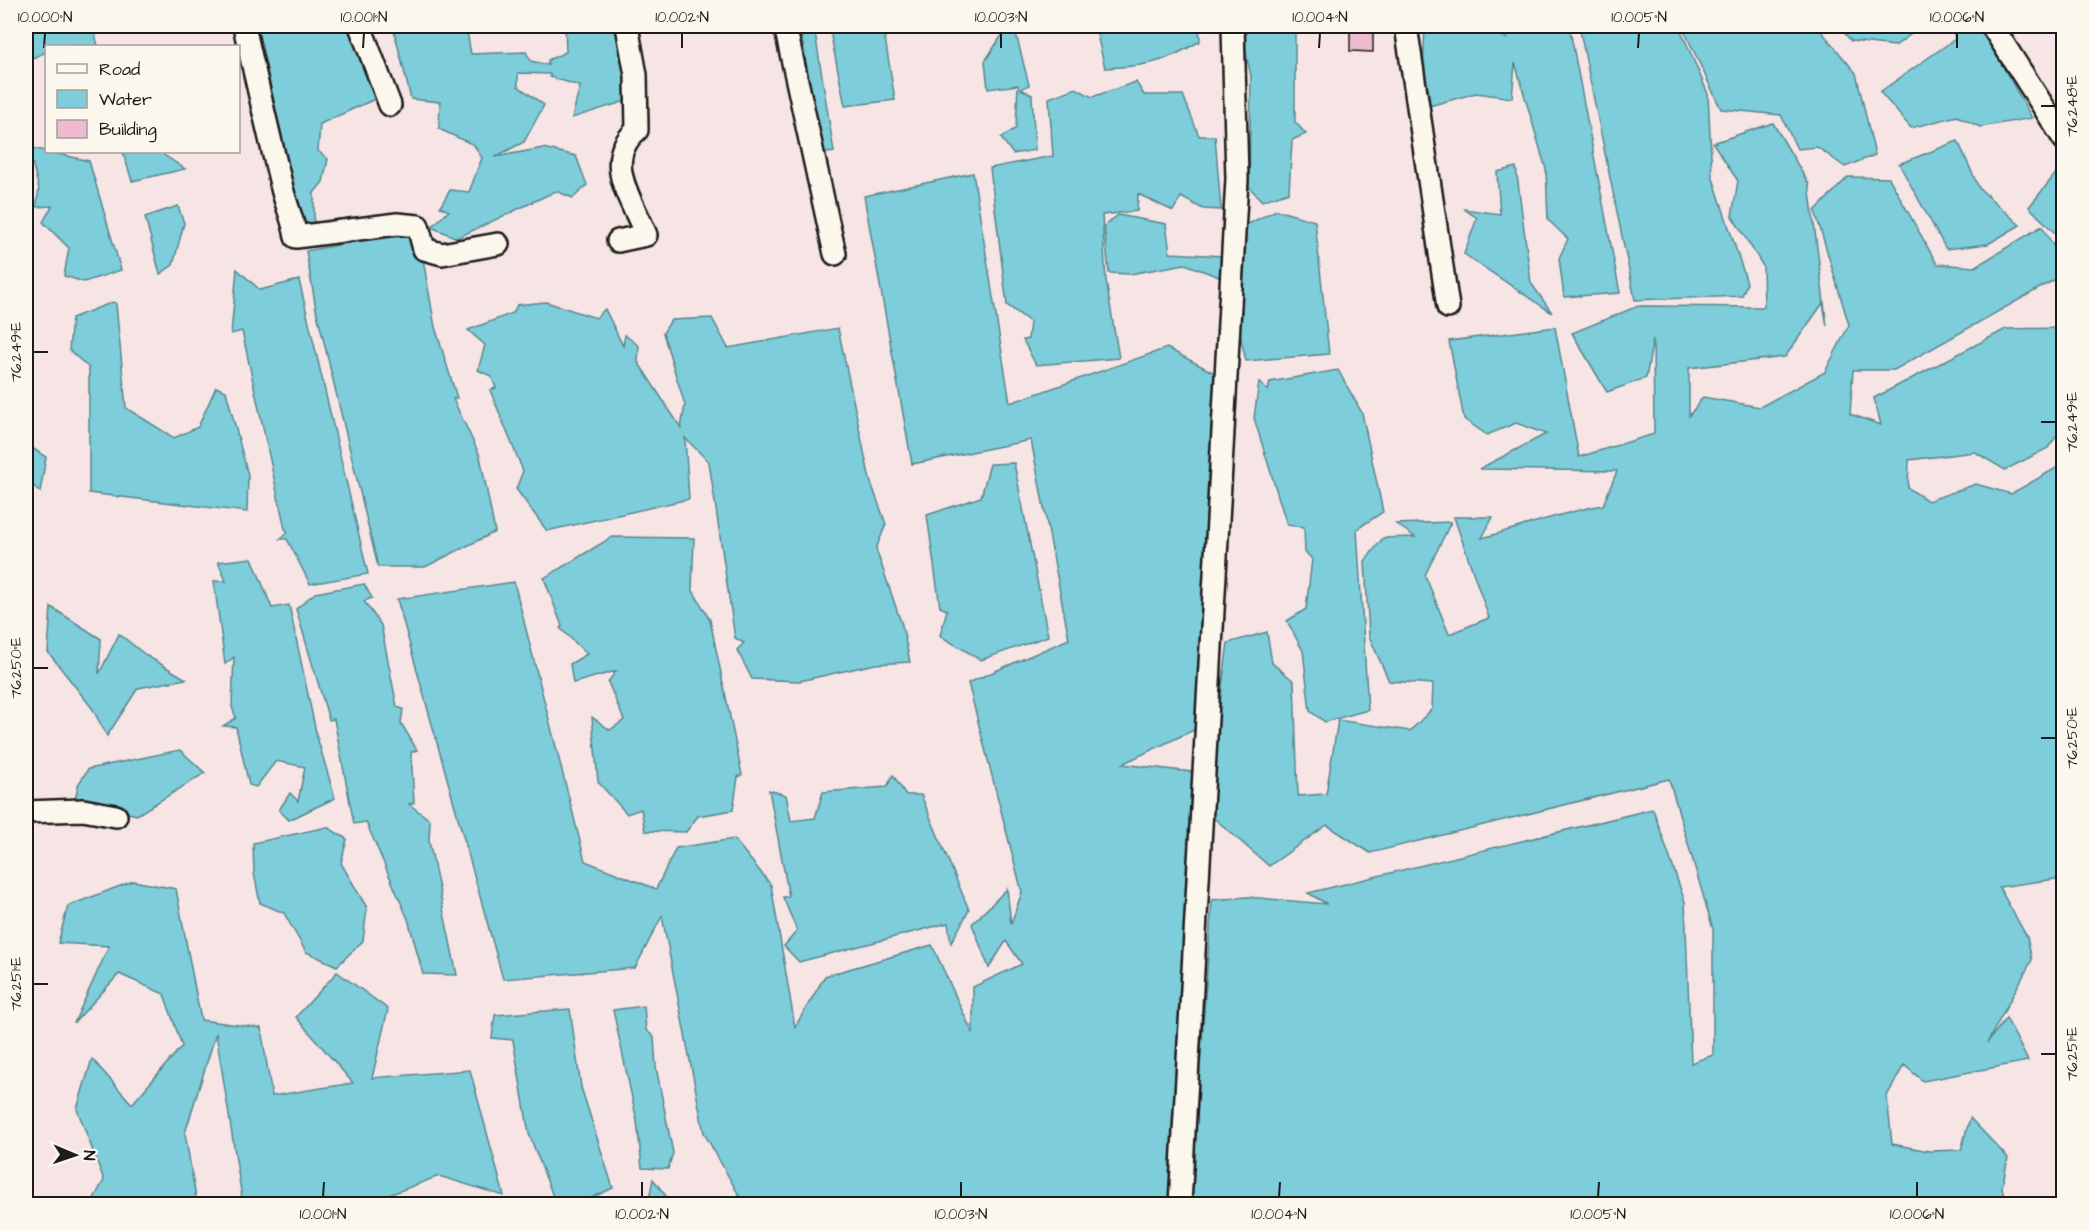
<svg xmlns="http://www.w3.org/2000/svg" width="2089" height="1230" font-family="'Architects Daughter',sans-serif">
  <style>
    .water { fill: #7ecdda; stroke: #57868e; stroke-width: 1.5 }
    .building { fill: #efb9d0; stroke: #1c1c1c; stroke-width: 1.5 }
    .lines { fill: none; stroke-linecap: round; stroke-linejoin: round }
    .minor-casing { stroke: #1c1c1c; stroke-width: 26 }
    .minor { stroke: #fbf7ec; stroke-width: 21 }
    .ticks { fill: none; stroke: #1c1c1c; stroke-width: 2 }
    .neatline { fill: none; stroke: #1c1c1c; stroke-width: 2 }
    .ticks-label { font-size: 15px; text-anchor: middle; fill: #1c1c1c }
  </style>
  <rect width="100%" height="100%" fill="#f7e4e4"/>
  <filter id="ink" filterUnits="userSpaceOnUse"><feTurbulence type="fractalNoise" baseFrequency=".0167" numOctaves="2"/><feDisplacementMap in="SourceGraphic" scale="12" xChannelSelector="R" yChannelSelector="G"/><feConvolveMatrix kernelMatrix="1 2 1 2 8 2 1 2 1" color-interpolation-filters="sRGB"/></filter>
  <g filter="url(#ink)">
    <g class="water">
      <path d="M26,26H93L98,46H46V52L26,61Z"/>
      <path d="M257,26H350L377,98L320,124L318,151L328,159L323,182L314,193V231L304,235Z"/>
      <path d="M393,26H466L471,54L526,52L531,61L548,65V60L566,52L565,26H622L629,100L572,118L580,86L550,77V74L518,73V86L544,105L524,142L495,157L543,148L576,156L587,185L573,198L556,191L457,238L431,227L449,211L440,207L450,190L469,192L482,158L474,145L439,129L440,102L411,99Z"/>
      <path d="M800,26H814L834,152L821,154Z"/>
      <path d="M829,26H883L895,100L845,106Z"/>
      <path d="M1008,26H1014L1029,85L1021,89L1032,95L1035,150L1013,154L1001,138L1016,128L1018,85L988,89L985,61Z"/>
      <path d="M1095,26H1199L1200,41C1164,63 1147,66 1105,68Z"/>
      <path d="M1240,26H1295V122L1306,134L1292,140L1289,192L1262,201L1249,187L1251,76Z"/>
      <path d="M1425,26H1481L1508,39L1507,36C1529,24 1546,23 1570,30L1620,293L1564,297L1559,258L1568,239L1548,220L1546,169L1515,63L1512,98L1476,93L1429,106L1422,92Z"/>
      <path d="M1579,26H1679L1708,94L1712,175L1747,283L1742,296L1635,300Z"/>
      <path d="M1682,26H1817L1856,73L1875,155L1845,167L1817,147L1797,149L1781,115L1721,109Z"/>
      <path d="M1839,26H1922L1895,46L1851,41Z"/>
      <path d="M1952,26H1980L2032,118L1980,127L1957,116L1911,128L1880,92L1955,39Z"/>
      <path d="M1136,82L1144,95H1183L1199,136H1215L1221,210L1203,209L1181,197L1173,211L1138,194L1137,211L1102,215L1106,281L1119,358L1036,365L1023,340L1028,339L1030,322L1007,305L990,168L1053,156L1049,98L1076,88L1092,97Z"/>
      <path d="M1773,123L1809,184L1827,326L1823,303L1785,357L1689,368V416L1703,397L1760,407L1825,372L1849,325L1815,211L1848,177L1889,178L1937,264L1975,267L2042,226L2063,263V275L1894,370H1853L1850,414L1881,425L1874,398L2006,329L2060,328L2063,294V427L2048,448L2005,470L1975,452L1909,460L1908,488L1928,501L1976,484L2011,494L2063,464V878L1999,887L2027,937L2032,960L1987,1043L2006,1018L2028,1061L1923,1081L1904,1065L1887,1096L1892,1144L1929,1151L1961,1150L1970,1118L2008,1158L2002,1187L2005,1204H1190L1212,900L1247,897L1327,904L1308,893L1653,809L1685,902L1691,1063L1713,1055V929L1669,779L1370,853L1327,825L1269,866L1208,813L1209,780L1228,643L1267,632L1272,663L1294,681L1298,796L1326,794L1338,720L1410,731L1432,709L1433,684L1389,681L1369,636L1365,561L1383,538L1415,537L1396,524L1451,522L1425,575L1449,634L1489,618L1454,517H1493L1482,538C1523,527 1562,512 1603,505L1617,471L1479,469L1546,434L1516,423L1487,435L1464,419L1449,341L1555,327L1579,457L1654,434L1653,339L1646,378L1607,392L1572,333L1638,306L1764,307L1763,266L1732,216L1738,181L1713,143Z"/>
      <path d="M1958,141L1979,188L2020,225L1988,244L1946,249L1899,164Z"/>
      <path d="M28,147L89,161L121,270L84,282L64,276L69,248L43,222L52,206L36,207L39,189Z"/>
      <path d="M123,152H163L164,155L185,169L132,181Z"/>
      <path d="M1516,167L1531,283L1552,313L1464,254L1477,218L1464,209L1500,214L1497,172Z"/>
      <path d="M2057,172L2063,176V241L2029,207Z"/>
      <path d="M973,173L1010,403L1167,348L1220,376L1198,728L1122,764L1201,773L1170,1204H744L704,1133L662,916L635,968L503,979L397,599L514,582L585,861L656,889L676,848L734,839L771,885L795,1027L825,976L932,945L973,1034V987L1022,964L1006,941L989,968L972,924L1007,889L1011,924L1022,892L968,683L1069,639L1031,440L912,464L864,196Z"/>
      <path d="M178,206L184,223L173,265L160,274L145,217Z"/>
      <path d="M1276,210L1315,221L1329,354L1246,361L1237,321L1242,227Z"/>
      <path d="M1118,215L1166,224L1170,253L1224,256L1226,262L1219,277L1185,264L1130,274L1109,273L1104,226Z"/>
      <path d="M407,232L420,242L435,327L457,398L453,399L480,456L495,532L425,567H378L316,309L306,251Z"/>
      <path d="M237,269L260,290L299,280L368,574L310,584L287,539H280L288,532L285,529L242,331L231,334Z"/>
      <path d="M113,302L116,304L126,408L174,438L198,427L216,387L226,391L248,475L247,512L89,493V368L69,350L72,318Z"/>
      <path d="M546,302L596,318L605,309L623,346L625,335L639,346L638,362L681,428L685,405L663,333L671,320L712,318L728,348L838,328L870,480L886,524L876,549L902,625L910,662L875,664L800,681L752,679L737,650L744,643L735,638L709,462L685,438L689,499L547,531L516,489L523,471L490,390L496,388L491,376L478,370L485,345L468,330L513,313L517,305Z"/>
      <path d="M1338,370L1362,413L1383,512L1357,529L1368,710L1325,722L1310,711L1303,651L1287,621L1306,609L1312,559L1305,552L1304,527L1287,525L1254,418L1259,382L1268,391L1270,382Z"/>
      <path d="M26,444L46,457L40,492L26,479Z"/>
      <path d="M1014,463L1048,636L981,660L940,636L947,610L940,607L927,515L981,497L990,464Z"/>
      <path d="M612,537L694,538L692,589L710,620L742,775L738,777L733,810L698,816L686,832L645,831L641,809L627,814L598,782L592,717L610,730L624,720L608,682L616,671L573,683L570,664L587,654L560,628L562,626L544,578Z"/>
      <path d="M252,558L272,608L289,605L317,737L335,798L289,820L279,810L290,793L298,801L305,767L276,761L256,787L249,785L236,727L223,726L236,718L232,707L234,657L225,664L214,581H226L218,562Z"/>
      <path d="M364,584L372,598L364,601L381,625L397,707L403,709L401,723L417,750L411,752L414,803L409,804L430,820L429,841L457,975L423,974L408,919L366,822L354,824L334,719L329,720L296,609L315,593Z"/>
      <path d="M51,607L101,639L99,674L119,634L147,656L186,679L138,688L107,736L92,708L48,652Z"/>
      <path d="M180,750L205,773L137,815L75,802L78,785L88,769Z"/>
      <path d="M893,775L906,795H921L969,910L951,943L948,923L799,962L784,946L797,931L783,897H789L769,790L786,795L791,821L815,818L823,792L887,787Z"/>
      <path d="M327,827L347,839L341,863L367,908L363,941L337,966L306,952L284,913L260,903L254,873L253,843Z"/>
      <path d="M133,881L176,889L201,1020L261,1028L272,1096L353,1083L296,1017L337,972L388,1009L372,1078L470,1070L504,1196L439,1176L365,1204H243L216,1033L185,1133L197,1204H91L104,1180L77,1109L92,1059L132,1104L182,1046L164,994L119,974L74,1023L109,946L58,943L68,906Z"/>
      <path d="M644,1006L646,1030L654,1037L656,1067L673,1153L668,1169L642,1168L637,1121L613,1010Z"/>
      <path d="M570,1009L581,1087L613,1188L578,1204H556L529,1134L513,1040L492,1038L495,1015Z"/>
      <path d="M653,1179L672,1204H648Z"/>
    </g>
    <path class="building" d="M1350,26H1373V52L1350,51Z"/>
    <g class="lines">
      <g class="minor-casing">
        <g id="minor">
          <path d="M244,26C256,79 268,131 281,184C285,203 293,218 296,237L397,224L418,226L424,249L442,254L498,244"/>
          <path d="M360,26L390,105"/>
          <path d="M785,26L835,254"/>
          <path d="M1406,26L1448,307"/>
          <path d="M1992,26L2064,139"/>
          <path d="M618,241L646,235C632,199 601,161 637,130L636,75L627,26"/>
          <path d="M26,812L83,810L116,816"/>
          <path d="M1180,1204L1237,179L1233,26"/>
        </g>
      </g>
      <use href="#minor" class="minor"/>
    </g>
  </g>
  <path class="ticks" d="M44,48L45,33M363,48L364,33M682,48V33M1001,48V33M1319,48L1320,33M1638,48L1639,33M1957,48V33M2041,106H2056M33,352H48M2041,422H2056M33,668H48M2041,738H2056M33,984H48M2041,1054H2056M323,1197L324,1182M642,1197V1182M961,1197V1182M1279,1197L1280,1182M1598,1197L1599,1182M1917,1197V1182"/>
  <rect width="2089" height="1230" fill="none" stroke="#fbf7ec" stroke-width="66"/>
  <rect x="45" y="45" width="195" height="108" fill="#fbf7ec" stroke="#a29f99" stroke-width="1.5"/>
  <rect x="57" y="64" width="30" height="9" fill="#fbf7ec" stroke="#a29f99" stroke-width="1.5"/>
  <text x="99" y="75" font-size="18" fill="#1c1c1c">Road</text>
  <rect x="57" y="90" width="30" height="18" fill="#7ecdda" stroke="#a29f99" stroke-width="1.5"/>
  <text x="99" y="105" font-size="18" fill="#1c1c1c">Water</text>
  <rect x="57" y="120" width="30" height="18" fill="#efb9d0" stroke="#a29f99" stroke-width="1.5"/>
  <text x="99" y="135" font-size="18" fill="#1c1c1c">Building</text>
  <g transform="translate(75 1155) rotate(92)" stroke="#fbf7ec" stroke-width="4.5" paint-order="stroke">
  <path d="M0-4.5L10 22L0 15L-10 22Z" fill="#1c1c1c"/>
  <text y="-9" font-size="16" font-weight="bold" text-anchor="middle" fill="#1c1c1c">N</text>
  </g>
  <rect x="33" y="33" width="2023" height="1164" class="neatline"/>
  <g class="ticks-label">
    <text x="45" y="22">10.000°N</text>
    <text x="364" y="22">10.001°N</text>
    <text x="682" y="22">10.002°N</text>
    <text x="1001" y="22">10.003°N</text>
    <text x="1320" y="22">10.004°N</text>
    <text x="1639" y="22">10.005°N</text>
    <text x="1957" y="22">10.006°N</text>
    <text transform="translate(2072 106) rotate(-90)" y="5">76.248°E</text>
    <text transform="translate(16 352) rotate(-90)" y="5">76.249°E</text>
    <text transform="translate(2072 422) rotate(-90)" y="5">76.249°E</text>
    <text transform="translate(16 668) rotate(-90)" y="5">76.250°E</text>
    <text transform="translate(2072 738) rotate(-90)" y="5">76.250°E</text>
    <text transform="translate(16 984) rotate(-90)" y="5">76.251°E</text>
    <text transform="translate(2072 1054) rotate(-90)" y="5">76.251°E</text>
    <text x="323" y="1219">10.001°N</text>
    <text x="642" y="1219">10.002°N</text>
    <text x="961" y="1219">10.003°N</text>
    <text x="1279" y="1219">10.004°N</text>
    <text x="1598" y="1219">10.005°N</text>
    <text x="1917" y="1219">10.006°N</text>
  </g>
</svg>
